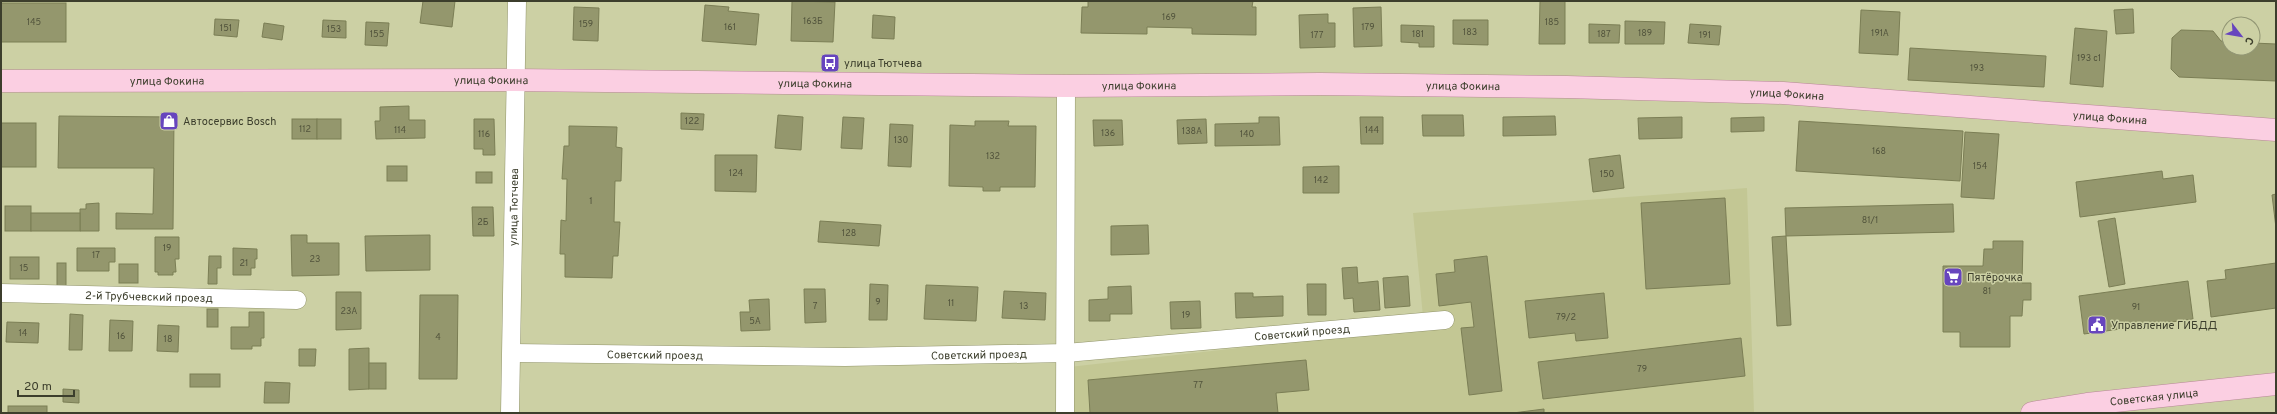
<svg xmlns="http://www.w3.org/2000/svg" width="2277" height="414" font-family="Overpass,sans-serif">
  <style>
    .built { fill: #c3c794 }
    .building { fill: #94976d; stroke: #7b7e55 }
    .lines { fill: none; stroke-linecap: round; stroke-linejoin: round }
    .minor-casing { stroke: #91946a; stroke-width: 19 }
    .major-casing { stroke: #b68796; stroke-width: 23 }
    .minor { stroke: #fff; stroke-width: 18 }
    .major { stroke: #fbcfe2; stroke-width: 22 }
    .labels { text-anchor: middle; stroke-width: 3; stroke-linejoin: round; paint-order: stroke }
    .number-label { font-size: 9px; fill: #52543c }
    .poi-label { font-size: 11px; fill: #3c3e2c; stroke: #ccd0a4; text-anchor: start }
    .street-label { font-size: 11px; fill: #3c3e2c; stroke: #ccd0a4 }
  </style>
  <rect width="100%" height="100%" fill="#ccd0a4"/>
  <path class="built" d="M1747,188L1754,413H1071L1069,367L1424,327L1413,213Z"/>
  <g class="building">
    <path d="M423,1H455L452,27L420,23Z"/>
    <path d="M792,1L835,2L833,42L791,41Z"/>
    <path d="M1088,1H1253L1252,7H1256V35L1192,34V28L1147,27V34L1081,33L1082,7H1088Z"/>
    <path d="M1540,1H1565V44H1539Z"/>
    <rect x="1" y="3" width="65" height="39"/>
    <path d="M705,5L729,7L728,11L759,14L756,45L702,41Z"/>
    <path d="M574,7L599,8L598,41L573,40Z"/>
    <path d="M1381,7L1382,46L1354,47L1353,8Z"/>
    <path d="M2133,9L2134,33L2116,34L2114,10Z"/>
    <path d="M1861,10L1900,12L1898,55L1859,53Z"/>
    <path d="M1328,14V23H1335V47L1300,48L1299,15Z"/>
    <path d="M873,15L895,17L894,39L872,38Z"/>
    <path d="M215,19L239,20L237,37L214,35Z"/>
    <path d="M323,20L346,21V38L322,37Z"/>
    <path d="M1453,20H1488V45L1453,44Z"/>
    <path d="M1625,21L1665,22L1664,44H1625Z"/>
    <path d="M366,22L389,23L387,46L365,45Z"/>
    <path d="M264,23L284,26L282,40L262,37Z"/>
    <path d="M1589,24L1620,25L1619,43H1589Z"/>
    <path d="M1690,24L1721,26L1719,45L1688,43Z"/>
    <path d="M1401,25L1434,26V47H1419V43L1401,42Z"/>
    <path d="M2075,28L2107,31L2103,87L2070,84Z"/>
    <path d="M2181,30L2213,31L2221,41L2229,42V48H2253V43L2276,44V81L2179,77L2171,69L2172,38Z"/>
    <path d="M1910,48L2046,56L2044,87L1908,80Z"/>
    <path d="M409,106V120H425V138L376,139L375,121H380V107Z"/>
    <path d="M681,113L704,114L703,130L681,129Z"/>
    <path d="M778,115L803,117L801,150L775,148Z"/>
    <path d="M1422,115H1463L1464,136H1423Z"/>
    <path d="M59,116L174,117L173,229H116V213L153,214L154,168H58Z"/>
    <path d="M1555,116L1556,135L1503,136V117Z"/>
    <path d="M843,117L864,118L862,149L841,148Z"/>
    <path d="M1259,117H1279L1280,145L1215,146V124L1259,123Z"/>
    <path d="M1360,117H1383V144H1361Z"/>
    <path d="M1682,117V138L1639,139L1638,118Z"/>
    <path d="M1764,117V131L1731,132V118Z"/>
    <rect x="292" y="119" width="25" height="20"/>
    <rect x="317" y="119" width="24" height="20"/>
    <path d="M474,119H494L495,155H483V149H474Z"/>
    <path d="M1206,119L1207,143L1178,144L1177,120Z"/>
    <path d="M1093,120H1122L1123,145L1094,146Z"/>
    <path d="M975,121H1009L1008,126H1036L1035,187H1000V191H983V187L949,186L950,125L975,126Z"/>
    <path d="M1799,121L1963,131L1960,181L1796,171Z"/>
    <rect x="1" y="123" width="35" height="44"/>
    <path d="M890,124L913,125L911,167L888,166Z"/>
    <path d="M569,126L617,127L616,147L622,148L621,181H615L614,222H620L618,256H613L612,278L565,277V254H560L561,220L566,221L567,179H562L564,146H569Z"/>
    <path d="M1965,132L1999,134L1994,199L1961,197Z"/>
    <path d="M715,155H757L756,192L715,191Z"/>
    <path d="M1620,155L1624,188L1593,192L1589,159Z"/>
    <rect x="387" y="166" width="20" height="15"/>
    <path d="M1339,166V193H1303V167Z"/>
    <path d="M2162,171L2163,179L2193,175L2196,202L2080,217L2076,182Z"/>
    <rect x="476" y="172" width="16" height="11"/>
    <path d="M2276,194V228L2272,195Z"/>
    <path d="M1725,198L1730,284L1646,289L1641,203Z"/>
    <path d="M99,203V231H80V209H86V204Z"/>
    <path d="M1953,204L1954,232L1786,236L1785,208Z"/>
    <rect x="5" y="206" width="26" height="25"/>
    <path d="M472,207H493L494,236H473Z"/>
    <rect x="31" y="213" width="49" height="18"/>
    <path d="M2115,218L2125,284L2109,287L2098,221Z"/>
    <path d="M820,221L881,225L879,246L818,242Z"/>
    <path d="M1148,225L1149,254L1111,255V226Z"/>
    <path d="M291,235H307V243H339V275L292,276Z"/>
    <path d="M430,235V270L366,271L365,236Z"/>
    <path d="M1786,236L1791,325L1777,326L1772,237Z"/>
    <path d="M155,237H179V259H175L176,272H173V275H158V272H155Z"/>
    <path d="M1993,241H2023L2022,283H2031V300H2023L2022,316H2010V347H1960V332H1943V266H1983L1984,249H1993Z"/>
    <path d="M77,248H115V262H109V271H77Z"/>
    <path d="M233,248L257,249V259H255V268H251V275H233Z"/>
    <path d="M209,256H221V268H217V284H208Z"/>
    <path d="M1487,256L1502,391L1469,395L1461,328L1474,327L1471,302L1439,306L1436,274L1455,272L1454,260Z"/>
    <rect x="10" y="257" width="29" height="22"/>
    <rect x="57" y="263" width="9" height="24"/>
    <path d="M2276,263V308L2211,317L2207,281L2226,279L2225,270Z"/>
    <rect x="119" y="264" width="19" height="19"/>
    <path d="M1357,267L1358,283L1378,281L1380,310L1354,312L1353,298L1344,299L1342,268Z"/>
    <path d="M1408,276L1410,306L1385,308L1383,278Z"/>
    <path d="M2188,281L2193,319L2084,334L2079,296Z"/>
    <path d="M870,284L888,285L887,320H869Z"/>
    <path d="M1307,284H1326V315H1308Z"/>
    <path d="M926,285L978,287L976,321L924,319Z"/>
    <path d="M1131,286L1132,314H1110V321H1089V300L1108,299V287Z"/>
    <path d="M804,289H825L826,322L805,323Z"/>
    <path d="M1004,291L1046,293L1045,320L1002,318Z"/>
    <path d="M336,292H361V329L336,330Z"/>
    <path d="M1235,293H1253V297L1283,296V316L1236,318Z"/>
    <path d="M1604,293L1608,338L1576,341L1575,333L1529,338L1525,301Z"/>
    <path d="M420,295H458L457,379H419Z"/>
    <path d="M769,299L770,330L741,331L740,312H750L749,300Z"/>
    <path d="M1200,301L1201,328L1171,329L1170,302Z"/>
    <rect x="207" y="309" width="11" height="18"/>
    <path d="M249,312H264V338H261V346H252V349H231V327H249Z"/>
    <path d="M70,314L83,315L82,350H69Z"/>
    <path d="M110,320L133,321L132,351H109Z"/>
    <path d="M7,322L39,323L38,343L6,342Z"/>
    <path d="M158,325L179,326L178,352L157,351Z"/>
    <path d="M1741,338L1745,376L1543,399L1538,362Z"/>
    <path d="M369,348V389L349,390V349Z"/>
    <path d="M299,349H316L315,366H299Z"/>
    <path d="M1306,360L1309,390L1276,393L1278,413H1090L1088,380Z"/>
    <rect x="369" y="363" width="17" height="26"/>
    <rect x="190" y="374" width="30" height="13"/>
    <path d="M265,382L290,383L289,403H264Z"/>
    <path d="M63,389L79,390V403L63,402Z"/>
    <rect x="8" y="406" width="39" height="7"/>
    <path d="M1544,409V413H1513Z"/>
  </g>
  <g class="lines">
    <g class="minor-casing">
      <g id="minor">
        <path id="s1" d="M1,293L297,300"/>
        <path id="s2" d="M512,353L845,357L1066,353L1445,320"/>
        <path id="s3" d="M510,413L517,1"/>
        <path d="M1065,413L1066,86"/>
      </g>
    </g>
    <g class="major-casing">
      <g id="major">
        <path id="s4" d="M1,81L514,80L1066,86L1320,84L1567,87L1783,93L2276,130"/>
        <path id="s5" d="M2032,413L2087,404L2276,384"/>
      </g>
    </g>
    <use href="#minor" class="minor"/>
    <use href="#major" class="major"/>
  </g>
  <defs>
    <g id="bus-square" transform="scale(1)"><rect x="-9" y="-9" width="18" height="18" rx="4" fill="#6745be" stroke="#ccd0a4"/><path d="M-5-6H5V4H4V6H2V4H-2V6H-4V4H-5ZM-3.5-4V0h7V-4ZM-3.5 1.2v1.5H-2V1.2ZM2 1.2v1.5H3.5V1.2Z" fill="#fff"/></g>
    <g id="shop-square" transform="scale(1)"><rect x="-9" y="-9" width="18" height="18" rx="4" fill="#6745be" stroke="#ccd0a4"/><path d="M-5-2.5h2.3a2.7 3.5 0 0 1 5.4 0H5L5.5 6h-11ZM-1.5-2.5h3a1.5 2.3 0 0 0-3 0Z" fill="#fff"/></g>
    <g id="supermarket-square" transform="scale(1)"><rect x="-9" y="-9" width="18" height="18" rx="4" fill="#6745be" stroke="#ccd0a4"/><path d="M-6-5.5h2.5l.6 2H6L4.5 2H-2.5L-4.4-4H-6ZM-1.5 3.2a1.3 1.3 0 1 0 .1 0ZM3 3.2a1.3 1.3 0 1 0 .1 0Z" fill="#fff"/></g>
    <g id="civic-square" transform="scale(1)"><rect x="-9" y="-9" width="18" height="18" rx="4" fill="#6745be" stroke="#ccd0a4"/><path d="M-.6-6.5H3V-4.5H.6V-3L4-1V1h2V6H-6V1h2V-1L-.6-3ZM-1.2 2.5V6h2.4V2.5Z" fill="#fff"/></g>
  </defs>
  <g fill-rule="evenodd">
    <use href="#bus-square" x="830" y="63"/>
    <use href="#shop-square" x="169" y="121"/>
    <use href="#supermarket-square" x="1953" y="277"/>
    <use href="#civic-square" x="2097" y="325"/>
  </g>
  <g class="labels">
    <g class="number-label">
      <text x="1169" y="20">169</text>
      <text x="813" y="24">163Б</text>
      <text x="34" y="25">145</text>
      <text x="1552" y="25">185</text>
      <text x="586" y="27">159</text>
      <text x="730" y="30">161</text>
      <text x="1368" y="30">179</text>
      <text x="226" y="31">151</text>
      <text x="334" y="32">153</text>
      <text x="1470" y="35">183</text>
      <text x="1645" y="36">189</text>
      <text x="1880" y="36">191А</text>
      <text x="377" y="37">155</text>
      <text x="1418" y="37">181</text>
      <text x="1604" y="37">187</text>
      <text x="1317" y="38">177</text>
      <text x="1705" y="38">191</text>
      <text x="2089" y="61">193 с1</text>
      <text x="1977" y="71">193</text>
      <text x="692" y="124">122</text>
      <text x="305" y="132">112</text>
      <text x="400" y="133">114</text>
      <text x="1372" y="133">144</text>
      <text x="1192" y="134">138А</text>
      <text x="1108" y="136">136</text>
      <text x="484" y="137">116</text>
      <text x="1247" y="137">140</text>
      <text x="901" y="143">130</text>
      <text x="1879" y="154">168</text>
      <text x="993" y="159">132</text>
      <text x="1980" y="169">154</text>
      <text x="736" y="176">124</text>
      <text x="1607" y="177">150</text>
      <text x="1321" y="183">142</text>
      <text x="591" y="204">1</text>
      <text x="1870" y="223">81/1</text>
      <text x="483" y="225">2Б</text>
      <text x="849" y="236">128</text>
      <text x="167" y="251">19</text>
      <text x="96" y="258">17</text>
      <text x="315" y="262">23</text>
      <text x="244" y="266">21</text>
      <text x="24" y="271">15</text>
      <text x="1987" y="294">81</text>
      <text x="878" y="305">9</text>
      <text x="951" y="306">11</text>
      <text x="815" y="309">7</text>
      <text x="1024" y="309">13</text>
      <text x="2136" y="310">91</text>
      <text x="349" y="314">23А</text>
      <text x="1186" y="318">19</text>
      <text x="1566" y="320">79/2</text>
      <text x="755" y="324">5А</text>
      <text x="23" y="336">14</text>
      <text x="121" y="339">16</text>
      <text x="438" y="340">4</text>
      <text x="168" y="342">18</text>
      <text x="1642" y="372">79</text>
      <text x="1198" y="388">77</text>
    </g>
    <g class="poi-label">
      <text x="844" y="67">улица Тютчева</text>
      <text x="183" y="125">Автосервис Bosch</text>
      <text x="1967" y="281">Пятёрочка</text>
      <text x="2111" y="329">Управление ГИБДД</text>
    </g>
    <g class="street-label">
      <text dy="4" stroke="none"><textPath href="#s4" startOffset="166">улица Фокина</textPath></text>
      <text dy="4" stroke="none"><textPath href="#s4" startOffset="490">улица Фокина</textPath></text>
      <text dy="4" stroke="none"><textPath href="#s4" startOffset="814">улица Фокина</textPath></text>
      <text dy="4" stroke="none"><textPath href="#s4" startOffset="1462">улица Фокина</textPath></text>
      <text dy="4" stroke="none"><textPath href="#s4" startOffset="1138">улица Фокина</textPath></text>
      <text dy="4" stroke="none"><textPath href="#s4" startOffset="1786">улица Фокина</textPath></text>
      <text dy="4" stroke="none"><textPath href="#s4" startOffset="2110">улица Фокина</textPath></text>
      <text dy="4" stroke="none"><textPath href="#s3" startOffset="206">улица Тютчева</textPath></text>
      <text dy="4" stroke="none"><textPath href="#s1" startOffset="148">2-й Трубчевский проезд</textPath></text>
      <text dy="4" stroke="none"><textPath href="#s2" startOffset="791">Советский проезд</textPath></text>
      <text dy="4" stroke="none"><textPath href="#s2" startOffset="467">Советский проезд</textPath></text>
      <text dy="4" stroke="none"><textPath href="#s2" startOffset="143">Советский проезд</textPath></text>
      <text dy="4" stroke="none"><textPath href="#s5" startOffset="123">Советская улица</textPath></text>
    </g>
  </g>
  <rect width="2277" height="414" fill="none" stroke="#3c3e2c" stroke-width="4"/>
  <g transform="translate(2241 36) rotate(121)"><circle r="19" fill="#ccd0a4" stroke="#929674"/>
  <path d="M0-3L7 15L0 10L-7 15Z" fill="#6745be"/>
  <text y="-6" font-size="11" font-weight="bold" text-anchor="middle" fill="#3c3e2c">С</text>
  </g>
  <path d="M18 390v6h56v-6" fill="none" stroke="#3c3e2c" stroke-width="2"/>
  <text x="24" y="390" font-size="12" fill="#3c3e2c" stroke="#ccd0a4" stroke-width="3" paint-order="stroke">20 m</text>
</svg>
